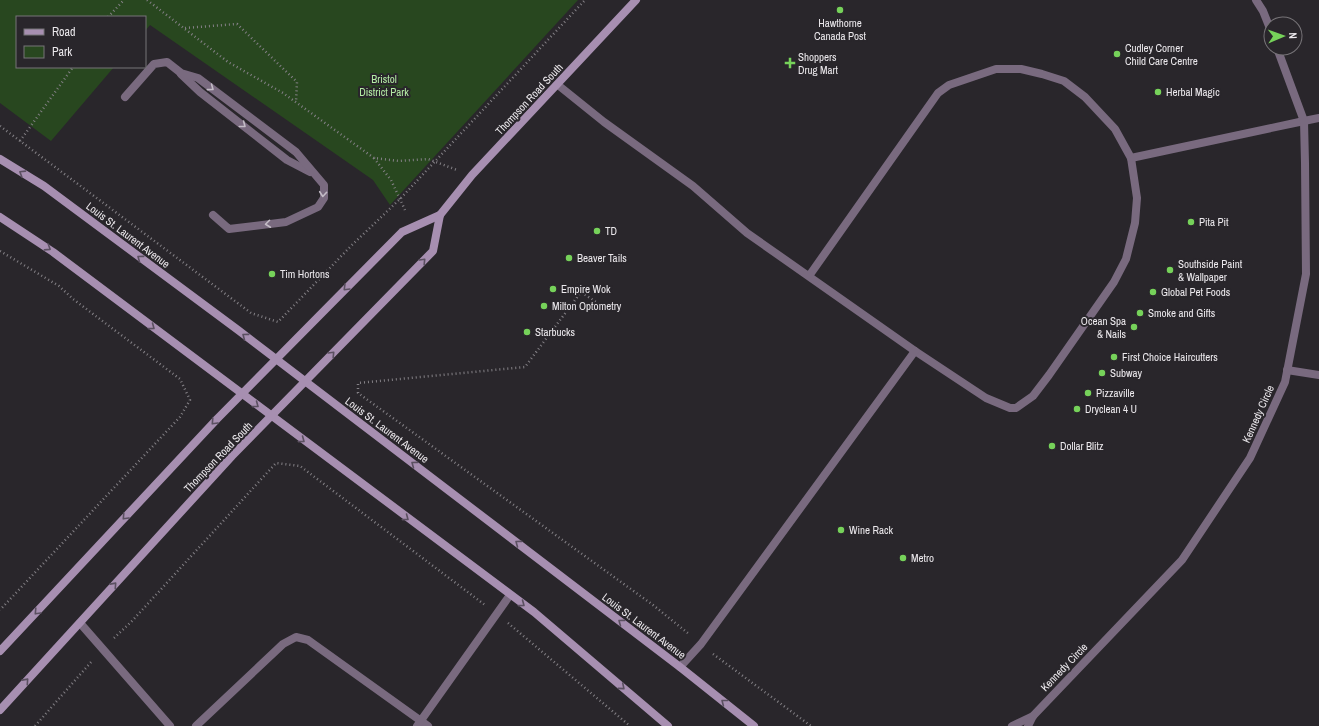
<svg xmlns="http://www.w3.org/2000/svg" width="1319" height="726" font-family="'Archivo Narrow',sans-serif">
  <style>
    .green { fill: #28471f }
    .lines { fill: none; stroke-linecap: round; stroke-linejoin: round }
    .path { stroke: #848186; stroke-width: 2.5; stroke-dasharray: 1 3; stroke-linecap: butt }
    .service { stroke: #796a7f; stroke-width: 8 }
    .minor { stroke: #796a7f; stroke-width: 8 }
    .tertiary { stroke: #796a7f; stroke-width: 8 }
    .secondary { stroke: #a78fb1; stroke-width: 8 }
    .oneway { stroke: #c3bcc6 }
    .oneway2 { stroke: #5b5061 }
    .poi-dot { fill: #76d25a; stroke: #29262b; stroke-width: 1.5 }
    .labels { text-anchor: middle; stroke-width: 4; stroke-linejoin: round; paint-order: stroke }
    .poi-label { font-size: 11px; fill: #ebe8ec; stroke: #29262b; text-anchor: start }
    .park-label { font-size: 11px; fill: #b4eca5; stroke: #29262b }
    .street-label { font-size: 11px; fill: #ebe8ec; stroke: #29262b }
  </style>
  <rect width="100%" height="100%" fill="#29262b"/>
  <path class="green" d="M0,0H578L390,205L373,180L150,25L145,31V17H17V67H114L51,141L0,103Z"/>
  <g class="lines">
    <g class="path">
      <path d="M147,0L228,62L283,93L374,158L399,161L428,159L457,170"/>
      <path d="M108,17L124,0"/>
      <path d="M185,28L237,24L297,82L296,102"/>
      <path d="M0,126L251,313L278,322L351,246L401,198L585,0"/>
      <path d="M20,141L73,67"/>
      <path d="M374,158L391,180L405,210"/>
      <path d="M0,251L59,286L73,299L180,379L190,400L180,417L0,610"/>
      <path d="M599,304L581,292L525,367L358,383V393L653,605L689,634"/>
      <path d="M508,623L630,726"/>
      <path d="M114,638L133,620L276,463L300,466L485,605"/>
      <path d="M713,654L811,726"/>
      <path d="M35,726L92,661"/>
    </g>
    <g class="service">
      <path d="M181,74L200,92L287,160L310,172"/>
      <path d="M558,85L604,122L693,186L747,233L915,351L986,398L1010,408H1016L1033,396L1049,375L1114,282L1126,259L1135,223L1137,198L1131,158L1115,129L1085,97L1064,81L1042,74L1021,69H996L949,85L938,93L809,276"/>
      <path d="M125,97L154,64L167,62L181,73L198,78L296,152L324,185V198L318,207L286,222L229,229L213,215"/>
      <path d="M1131,158L1304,121"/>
      <path d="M80,623L170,726"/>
      <path d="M680,667L701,644L915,351"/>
      <path d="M196,726L283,644L296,637L308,640L428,726"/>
      <path d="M417,726L510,595"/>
    </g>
    <path class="minor" d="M1287,370L1319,375"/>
    <g class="tertiary">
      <path d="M1256,0L1263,11L1271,31"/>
      <path d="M1304,121L1319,118"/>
      <path d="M1012,726L1033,716"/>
      <path d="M1028,726L1033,716L1182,560L1250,458L1285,382L1306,274L1305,163L1304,121L1277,48"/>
    </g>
    <g class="secondary">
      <path d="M0,159L44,186L238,330L680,667L754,726"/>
      <path d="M0,217L53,252L534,612L668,726"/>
      <path d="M0,651L217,419L402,232L440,215"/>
      <path d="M0,710L232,456L433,251L440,215L472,175L636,0"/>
    </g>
  </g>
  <defs><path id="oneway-chevron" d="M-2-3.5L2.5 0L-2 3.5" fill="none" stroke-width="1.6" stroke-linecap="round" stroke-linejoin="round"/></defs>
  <g class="oneway">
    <use href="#oneway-chevron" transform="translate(211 88) rotate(37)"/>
    <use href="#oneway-chevron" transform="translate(243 125) rotate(38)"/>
    <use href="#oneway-chevron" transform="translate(323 194) rotate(95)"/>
    <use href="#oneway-chevron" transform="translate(268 224) rotate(173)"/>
  </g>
  <g class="oneway2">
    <use href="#oneway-chevron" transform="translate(22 173) rotate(-148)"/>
    <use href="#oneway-chevron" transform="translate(48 248) rotate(33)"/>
    <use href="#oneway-chevron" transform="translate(140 258) rotate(-143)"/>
    <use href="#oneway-chevron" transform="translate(423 261) rotate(-46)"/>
    <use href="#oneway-chevron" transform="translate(346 288) rotate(135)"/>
    <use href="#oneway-chevron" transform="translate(152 327) rotate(37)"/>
    <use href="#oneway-chevron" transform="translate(245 336) rotate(-143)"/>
    <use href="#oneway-chevron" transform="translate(332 354) rotate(-46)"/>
    <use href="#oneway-chevron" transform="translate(256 405) rotate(37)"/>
    <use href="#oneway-chevron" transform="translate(214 422) rotate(133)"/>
    <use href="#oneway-chevron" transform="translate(302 440) rotate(37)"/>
    <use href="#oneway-chevron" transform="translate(414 464) rotate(-143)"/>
    <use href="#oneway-chevron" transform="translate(125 517) rotate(133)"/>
    <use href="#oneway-chevron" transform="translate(406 518) rotate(37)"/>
    <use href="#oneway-chevron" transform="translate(518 543) rotate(-143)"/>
    <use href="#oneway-chevron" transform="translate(114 585) rotate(-48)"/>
    <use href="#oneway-chevron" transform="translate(522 604) rotate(37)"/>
    <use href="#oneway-chevron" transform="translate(37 612) rotate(133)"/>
    <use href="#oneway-chevron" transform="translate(621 622) rotate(-143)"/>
    <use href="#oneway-chevron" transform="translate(26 681) rotate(-48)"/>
    <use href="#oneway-chevron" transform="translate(622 687) rotate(40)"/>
    <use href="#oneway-chevron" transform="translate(724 702) rotate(-142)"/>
  </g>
  <g class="poi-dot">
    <circle cx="840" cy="10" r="4"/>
    <circle cx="1117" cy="54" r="4"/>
    <path d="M788 57h4v4h4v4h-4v4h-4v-4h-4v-4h4z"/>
    <circle cx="1158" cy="92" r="4"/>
    <circle cx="1191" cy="222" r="4"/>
    <circle cx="597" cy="231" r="4"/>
    <circle cx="569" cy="258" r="4"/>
    <circle cx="1170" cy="270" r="4"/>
    <circle cx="272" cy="274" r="4"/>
    <circle cx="553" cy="289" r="4"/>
    <circle cx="1153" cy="292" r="4"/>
    <circle cx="544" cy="306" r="4"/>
    <circle cx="1140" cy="313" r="4"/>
    <circle cx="1134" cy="327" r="4"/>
    <circle cx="527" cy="332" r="4"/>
    <circle cx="1114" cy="357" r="4"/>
    <circle cx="1102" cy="373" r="4"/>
    <circle cx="1088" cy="393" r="4"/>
    <circle cx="1077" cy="409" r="4"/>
    <circle cx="1052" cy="446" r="4"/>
    <circle cx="841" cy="530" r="4"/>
    <circle cx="903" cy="558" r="4"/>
  </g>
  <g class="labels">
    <g class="poi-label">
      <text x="840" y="27" text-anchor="middle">Hawthorne<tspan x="840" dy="13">Canada Post</tspan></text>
      <text x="1125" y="52">Cudley Corner<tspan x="1125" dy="13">Child Care Centre</tspan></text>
      <text x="798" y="61">Shoppers<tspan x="798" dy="13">Drug Mart</tspan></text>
      <text x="1166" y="96">Herbal Magic</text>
      <text x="1199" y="226">Pita Pit</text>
      <text x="605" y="235">TD</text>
      <text x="577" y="262">Beaver Tails</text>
      <text x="1178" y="268">Southside Paint<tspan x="1178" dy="13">&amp; Wallpaper</tspan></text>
      <text x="280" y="278">Tim Hortons</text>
      <text x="561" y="293">Empire Wok</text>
      <text x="1161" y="296">Global Pet Foods</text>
      <text x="552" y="310">Milton Optometry</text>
      <text x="1148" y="317">Smoke and Gifts</text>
      <text x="1126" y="325" text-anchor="end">Ocean Spa<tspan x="1126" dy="13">&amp; Nails</tspan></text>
      <text x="535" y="336">Starbucks</text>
      <text x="1122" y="361">First Choice Haircutters</text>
      <text x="1110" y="377">Subway</text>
      <text x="1096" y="397">Pizzaville</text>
      <text x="1085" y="413">Dryclean 4 U</text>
      <text x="1060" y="450">Dollar Blitz</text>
      <text x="849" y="534">Wine Rack</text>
      <text x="911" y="562">Metro</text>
    </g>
    <g class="park-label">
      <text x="384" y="83">Bristol<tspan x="384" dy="13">District Park</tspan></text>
    </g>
    <g class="street-label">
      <text transform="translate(529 99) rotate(-47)" y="4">Thompson Road South</text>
      <text transform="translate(128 235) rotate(37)" y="4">Louis St. Laurent Avenue</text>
      <text transform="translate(1258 414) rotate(-66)" y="4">Kennedy Circle</text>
      <text transform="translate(387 430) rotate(37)" y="4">Louis St. Laurent Avenue</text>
      <text transform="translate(218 457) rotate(-46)" y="4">Thompson Road South</text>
      <text transform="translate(644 626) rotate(37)" y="4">Louis St. Laurent Avenue</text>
      <text transform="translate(1064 667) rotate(-46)" y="4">Kennedy Circle</text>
    </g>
  </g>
  <rect x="16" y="16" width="130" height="52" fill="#29262b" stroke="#777478"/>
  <rect x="24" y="29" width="20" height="6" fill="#a78fb1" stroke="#777478"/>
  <text x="52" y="36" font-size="12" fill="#ebe8ec">Road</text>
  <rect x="24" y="46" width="20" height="12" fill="#28471f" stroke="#777478"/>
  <text x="52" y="56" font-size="12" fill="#ebe8ec">Park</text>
  <g transform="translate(1283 36) rotate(88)"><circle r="19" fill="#29262b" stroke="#777478"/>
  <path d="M0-3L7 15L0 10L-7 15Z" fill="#76d25a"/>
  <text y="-6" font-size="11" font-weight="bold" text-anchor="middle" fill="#ebe8ec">N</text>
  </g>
</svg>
